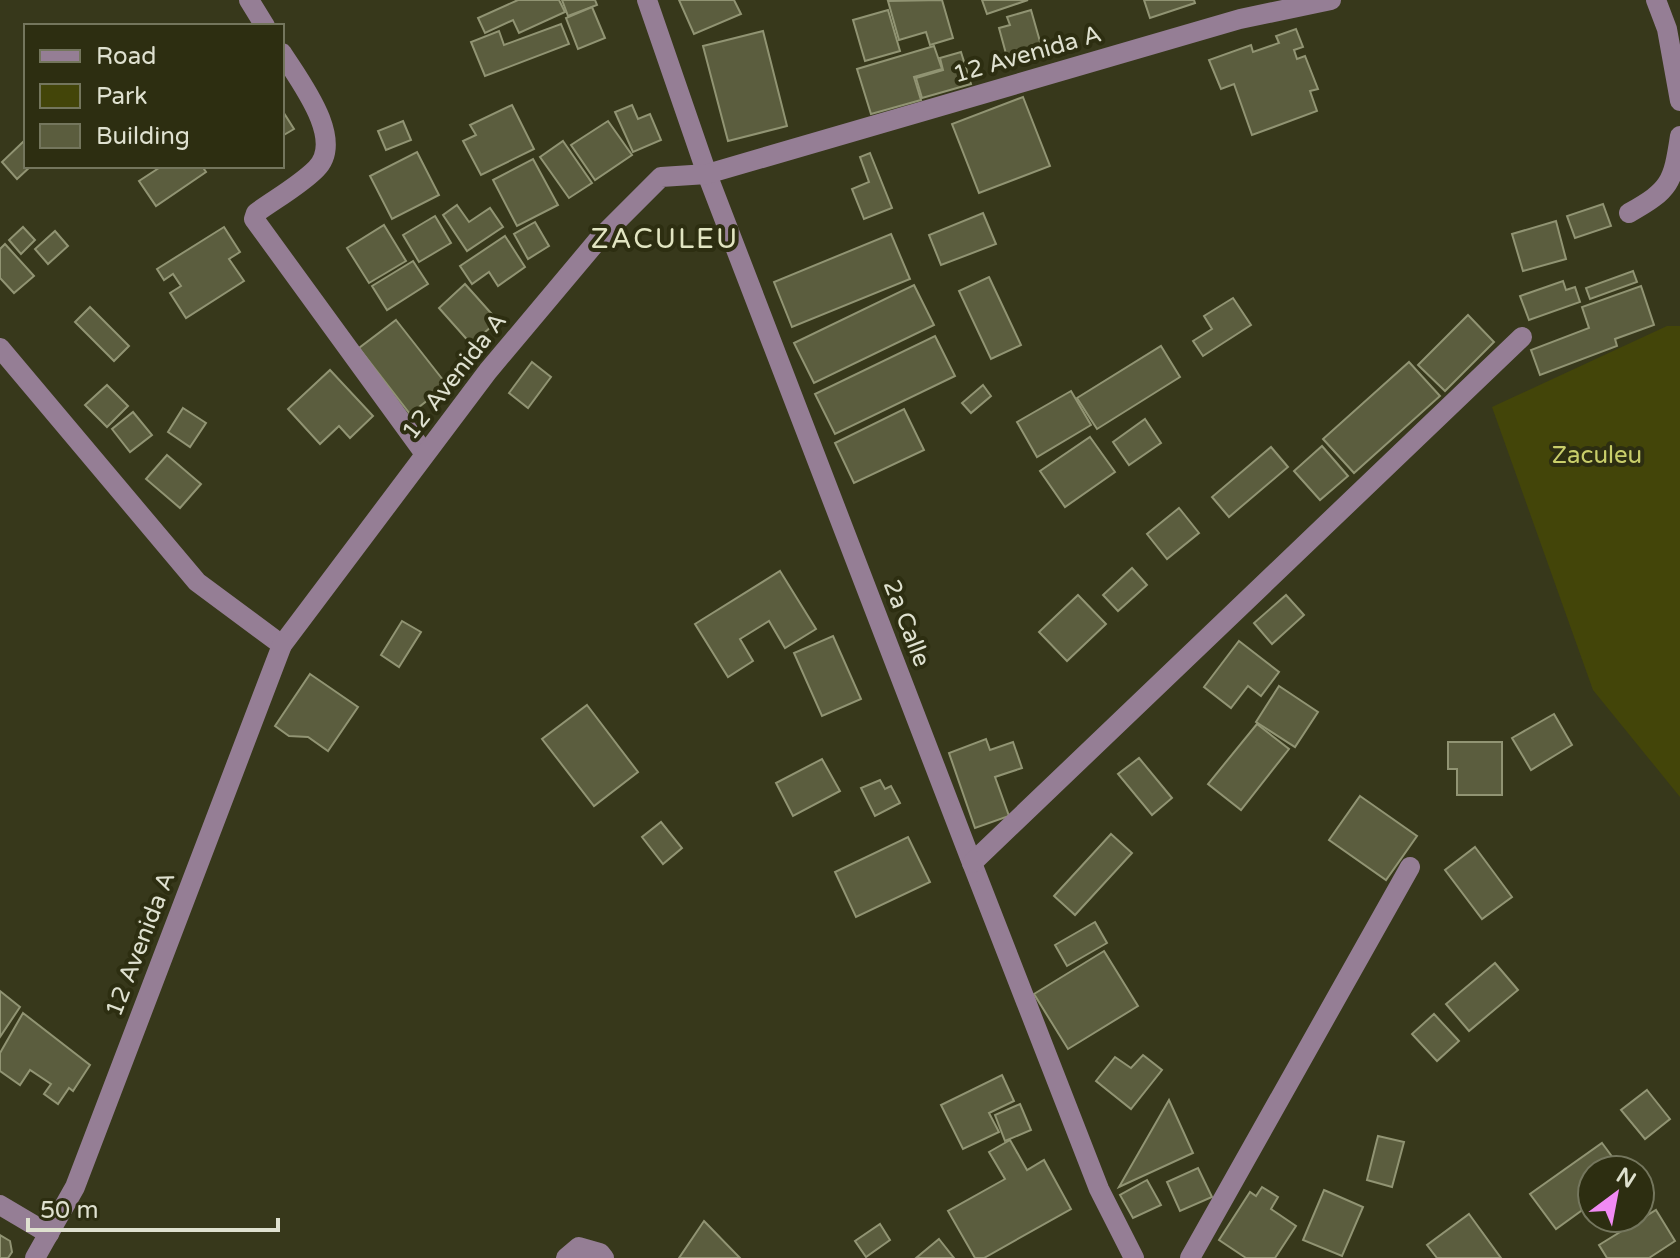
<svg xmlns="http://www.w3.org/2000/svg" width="1680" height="1258" font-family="'Varela Round',sans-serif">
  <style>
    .green { fill: #434509 }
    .building { fill: #5b5d3e; stroke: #919473; stroke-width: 2 }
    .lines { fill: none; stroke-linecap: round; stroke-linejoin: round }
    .minor { stroke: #957e95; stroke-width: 20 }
    .labels { text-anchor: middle; stroke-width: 8; stroke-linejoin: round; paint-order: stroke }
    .street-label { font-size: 24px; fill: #dfe1d0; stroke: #2d2e11 }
    .park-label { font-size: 24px; fill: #c9ce6a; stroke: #2d2e11 }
    .quarter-label { font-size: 28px; letter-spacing: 2px; fill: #e2e5c2; stroke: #2d2e11 }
  </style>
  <rect width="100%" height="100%" fill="#37381b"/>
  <path class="green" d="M1667,326H1680V797L1593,690L1492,407Z"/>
  <g class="building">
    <path d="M518,0H559L565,12L519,33L513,20L485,33L478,18Z"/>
    <path d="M562,0H595L597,5L568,16Z"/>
    <path d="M679,0H734L741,14L694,34Z"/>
    <path d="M942,0L953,38L930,45L926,32L899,40L888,1Z"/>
    <path d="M982,0H1028L987,14Z"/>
    <path d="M1144,0H1194L1195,3L1150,18Z"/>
    <path d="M592,7L605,38L578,49L566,18Z"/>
    <path d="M888,10L900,51L865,61L853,20Z"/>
    <path d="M1031,10L1043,52L1008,61L999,28L1010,25L1007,17Z"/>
    <path d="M561,24L569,44L485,76L471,42L499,31L504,45Z"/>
    <path d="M1296,29L1303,47L1294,50L1297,59L1305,56L1318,89L1310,91L1317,111L1252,135L1234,84L1221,89L1209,60L1251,45L1253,52L1279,43L1276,36Z"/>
    <path d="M763,31L787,126L728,141L703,46Z"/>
    <path d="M934,46L942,69L914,77L921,100L871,114L857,69Z"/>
    <path d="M961,52L971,84L922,98L916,78L943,70L940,58Z"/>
    <path d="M1023,97L1050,166L979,193L952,124Z"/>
    <path d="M512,105L534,149L481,175L463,141L476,135L470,125Z"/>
    <path d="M632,105L638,119L650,114L661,140L633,152L615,112Z"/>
    <path d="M282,110L294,129L282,136Z"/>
    <path d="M403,121L411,140L386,150L378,131Z"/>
    <path d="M608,121L632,155L595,180L571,145Z"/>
    <path d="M25,140L26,166H31L17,179L2,162Z"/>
    <path d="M563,141L592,183L569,198L540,157Z"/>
    <path d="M417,152L439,195L392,219L370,176Z"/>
    <path d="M870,153L892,208L864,219L852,189L869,182L860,157Z"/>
    <path d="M533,159L558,205L517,226L493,180Z"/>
    <path d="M162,166H202L206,172L156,206L139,181Z"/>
    <path d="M1603,204L1611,226L1575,238L1567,216Z"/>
    <path d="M457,205L469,222L490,208L503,227L467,251L443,215Z"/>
    <path d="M983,213L996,244L941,265L929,235Z"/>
    <path d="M435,216L451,243L419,262L403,235Z"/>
    <path d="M1556,221L1566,259L1523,271L1512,234Z"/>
    <path d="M535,222L549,246L528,259L514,234Z"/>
    <path d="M384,225L406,261L369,283L347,248Z"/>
    <path d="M23,227L35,240L21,254L9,240Z"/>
    <path d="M224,227L240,252L229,259L244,281L186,318L170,293L181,286L173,274L164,280L157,269Z"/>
    <path d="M55,231L68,246L48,264L35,249Z"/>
    <path d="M891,234L910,279L792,327L774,282Z"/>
    <path d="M505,236L525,267L498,286L489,272L472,284L460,266Z"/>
    <path d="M5,244L34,276L14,293L0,278V249Z"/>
    <path d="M413,261L428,284L387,310L372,286Z"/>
    <path d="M1633,271L1637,282L1590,299L1586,288Z"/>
    <path d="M989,277L1021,345L991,359L959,291Z"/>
    <path d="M1563,281L1566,290L1575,287L1580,302L1529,320L1520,296Z"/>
    <path d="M465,284L498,321L471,344L439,308Z"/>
    <path d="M914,285L934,325L814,383L794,343Z"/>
    <path d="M1641,286L1654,325L1615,339L1617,346L1540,375L1531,350L1589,328L1582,307Z"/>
    <path d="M1233,298L1251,325L1203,356L1193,341L1212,329L1204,316Z"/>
    <path d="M90,307L129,346L114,361L75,322Z"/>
    <path d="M1468,315L1494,342L1445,391L1418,365Z"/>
    <path d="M396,320L447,385L410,414L359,348Z"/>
    <path d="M935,336L955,376L835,434L815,394Z"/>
    <path d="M1161,346L1180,377L1097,429L1077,398Z"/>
    <path d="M532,362L551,377L528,408L509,393Z"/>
    <path d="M1409,362L1440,396L1354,473L1323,439Z"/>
    <path d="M330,370L373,416L350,438L339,426L320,444L288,409Z"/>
    <path d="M107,385L128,406L107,427L85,405Z"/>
    <path d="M983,385L991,396L971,413L962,403Z"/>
    <path d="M1071,391L1091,425L1037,457L1017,422Z"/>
    <path d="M183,408L206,423L190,447L168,432Z"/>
    <path d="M904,409L924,450L854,483L835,443Z"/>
    <path d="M133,412L152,435L130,452L112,429Z"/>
    <path d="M1145,419L1161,443L1129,465L1113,442Z"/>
    <path d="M1090,437L1115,472L1065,507L1040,471Z"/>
    <path d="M1322,446L1348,476L1320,500L1294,471Z"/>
    <path d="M1271,447L1288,467L1229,517L1212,497Z"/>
    <path d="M167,455L201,484L180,508L146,479Z"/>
    <path d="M1179,508L1199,533L1167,559L1147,534Z"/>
    <path d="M1132,568L1147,585L1118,611L1103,595Z"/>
    <path d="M780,571L816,629L785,648L769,621L740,639L753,661L728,677L695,624Z"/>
    <path d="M1078,595L1106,624L1067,661L1039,632Z"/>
    <path d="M1286,595L1304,615L1272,644L1254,623Z"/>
    <path d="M402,621L421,632L399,667L381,655Z"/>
    <path d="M833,636L861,699L822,716L794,653Z"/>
    <path d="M1239,641L1279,672L1261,696L1248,686L1231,708L1204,687Z"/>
    <path d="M310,674L358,707L328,751L308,737L289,736L275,726Z"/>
    <path d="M1279,686L1318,712L1295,747L1256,722Z"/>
    <path d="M587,705L638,772L594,806L542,739Z"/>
    <path d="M1554,714L1572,745L1531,770L1512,738Z"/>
    <path d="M1257,724L1289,749L1241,810L1208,784Z"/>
    <path d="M986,739L990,750L1013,742L1022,768L995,777L1009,816L975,828L949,753Z"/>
    <path d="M1448,742H1502V795H1457V769H1448Z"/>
    <path d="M1139,758L1172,798L1152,815L1118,774Z"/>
    <path d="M822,759L840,791L793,816L776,783Z"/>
    <path d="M880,780L885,789L891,786L900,803L875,816L861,788Z"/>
    <path d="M1360,796L1417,836L1386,880L1329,840Z"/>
    <path d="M661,822L682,848L663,864L642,837Z"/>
    <path d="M1111,834L1132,853L1075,915L1054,896Z"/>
    <path d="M908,837L930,882L856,917L835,872Z"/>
    <path d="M1475,847L1512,897L1482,919L1445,870Z"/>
    <path d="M1095,922L1107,943L1067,966L1055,945Z"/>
    <path d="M1104,951L1138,1006L1068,1049L1034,994Z"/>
    <path d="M1495,963L1518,990L1469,1031L1446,1004Z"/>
    <path d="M0,991L20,1007L0,1037Z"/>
    <path d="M23,1013L90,1065L73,1091L69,1088L58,1104L44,1094L51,1084L30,1070L20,1085L0,1071V1053Z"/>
    <path d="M1434,1014L1459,1041L1437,1061L1412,1034Z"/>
    <path d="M1143,1055L1162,1070L1131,1109L1096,1081L1115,1057L1131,1068Z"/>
    <path d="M1002,1075L1014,1101L989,1113L999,1132L963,1149L941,1105Z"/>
    <path d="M1647,1090L1670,1119L1645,1139L1621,1110Z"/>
    <path d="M1169,1100L1193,1153L1119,1187Z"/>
    <path d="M1020,1104L1031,1130L1005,1141L995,1115Z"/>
    <path d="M1378,1136L1404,1142L1392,1187L1367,1180Z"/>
    <path d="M1010,1140L1027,1170L1044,1160L1071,1209L984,1258H975L948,1211L1005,1179L989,1152Z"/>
    <path d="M1602,1143L1622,1170H1592V1203L1556,1229L1530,1194Z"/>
    <path d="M1198,1168L1212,1197L1180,1211L1167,1182Z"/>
    <path d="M1147,1180L1161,1205L1133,1218L1120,1195Z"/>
    <path d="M1262,1187L1278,1197L1271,1209L1296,1226L1275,1258H1246L1219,1240L1250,1192L1256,1196Z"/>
    <path d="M1324,1190L1363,1207L1342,1256L1303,1240Z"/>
    <path d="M1656,1210L1675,1241L1649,1258H1607L1599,1245Z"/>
    <path d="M1469,1214L1501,1258H1437L1427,1245Z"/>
    <path d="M704,1221L740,1258H679Z"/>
    <path d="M880,1224L890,1240L866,1257L855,1241Z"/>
    <path d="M0,1235L10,1241L12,1252L8,1258H0Z"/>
    <path d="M939,1239L954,1258H916Z"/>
  </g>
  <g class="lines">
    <g class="minor">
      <path d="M249,0L265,26"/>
      <path d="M647,0L707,174L972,863L1099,1189L1134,1258"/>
      <path d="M1656,0L1667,29L1680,101"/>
      <path d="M282,53C299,80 346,140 316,169C299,186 275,199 256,213L254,219L425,454"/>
      <path d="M1629,213C1670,190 1673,183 1680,136"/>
      <path d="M0,348L197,582L282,645"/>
      <path d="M972,863L1522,337"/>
      <path d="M0,1205L49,1234"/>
      <path d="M35,1258L75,1187L282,645L488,371L598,240L661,177L707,174L1240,19L1331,0"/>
      <path d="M566,1258L579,1247L600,1253L604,1258"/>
      <path d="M1190,1258L1410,867"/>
    </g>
  </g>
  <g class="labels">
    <g class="street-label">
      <text transform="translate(1027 54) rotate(-16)" y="8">12 Avenida A</text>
      <text transform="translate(454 376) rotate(-52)" y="8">12 Avenida A</text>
      <text transform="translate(907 623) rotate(69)" y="8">2a Calle</text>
      <text transform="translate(140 944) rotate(-69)" y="8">12 Avenida A</text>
    </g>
    <g class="park-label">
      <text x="1597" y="463">Zaculeu</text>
    </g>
    <g class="quarter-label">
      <text x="665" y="248">ZACULEU</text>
    </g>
  </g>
  <rect x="24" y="24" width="260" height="144" fill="#2d2e11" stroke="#74765d" stroke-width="2"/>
  <rect x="40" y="50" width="40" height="12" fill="#957e95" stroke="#74765d" stroke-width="2"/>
  <text x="96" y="64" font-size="24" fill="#dfe1d0">Road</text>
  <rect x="40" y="84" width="40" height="24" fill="#434509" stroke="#74765d" stroke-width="2"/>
  <text x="96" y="104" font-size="24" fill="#dfe1d0">Park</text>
  <rect x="40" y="124" width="40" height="24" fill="#5b5d3e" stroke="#74765d" stroke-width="2"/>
  <text x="96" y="144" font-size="24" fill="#dfe1d0">Building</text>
  <g transform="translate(1616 1194) rotate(32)"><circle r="38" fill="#2d2e11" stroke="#74765d" stroke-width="2"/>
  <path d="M0-6L14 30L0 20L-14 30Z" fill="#f18af4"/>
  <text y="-12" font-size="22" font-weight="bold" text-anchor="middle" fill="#dfe1d0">N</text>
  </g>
  <path d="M28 1218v12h250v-12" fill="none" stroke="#dfe1d0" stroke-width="4"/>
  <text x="40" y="1218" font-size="24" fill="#dfe1d0" stroke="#2d2e11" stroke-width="6" paint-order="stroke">50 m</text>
</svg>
